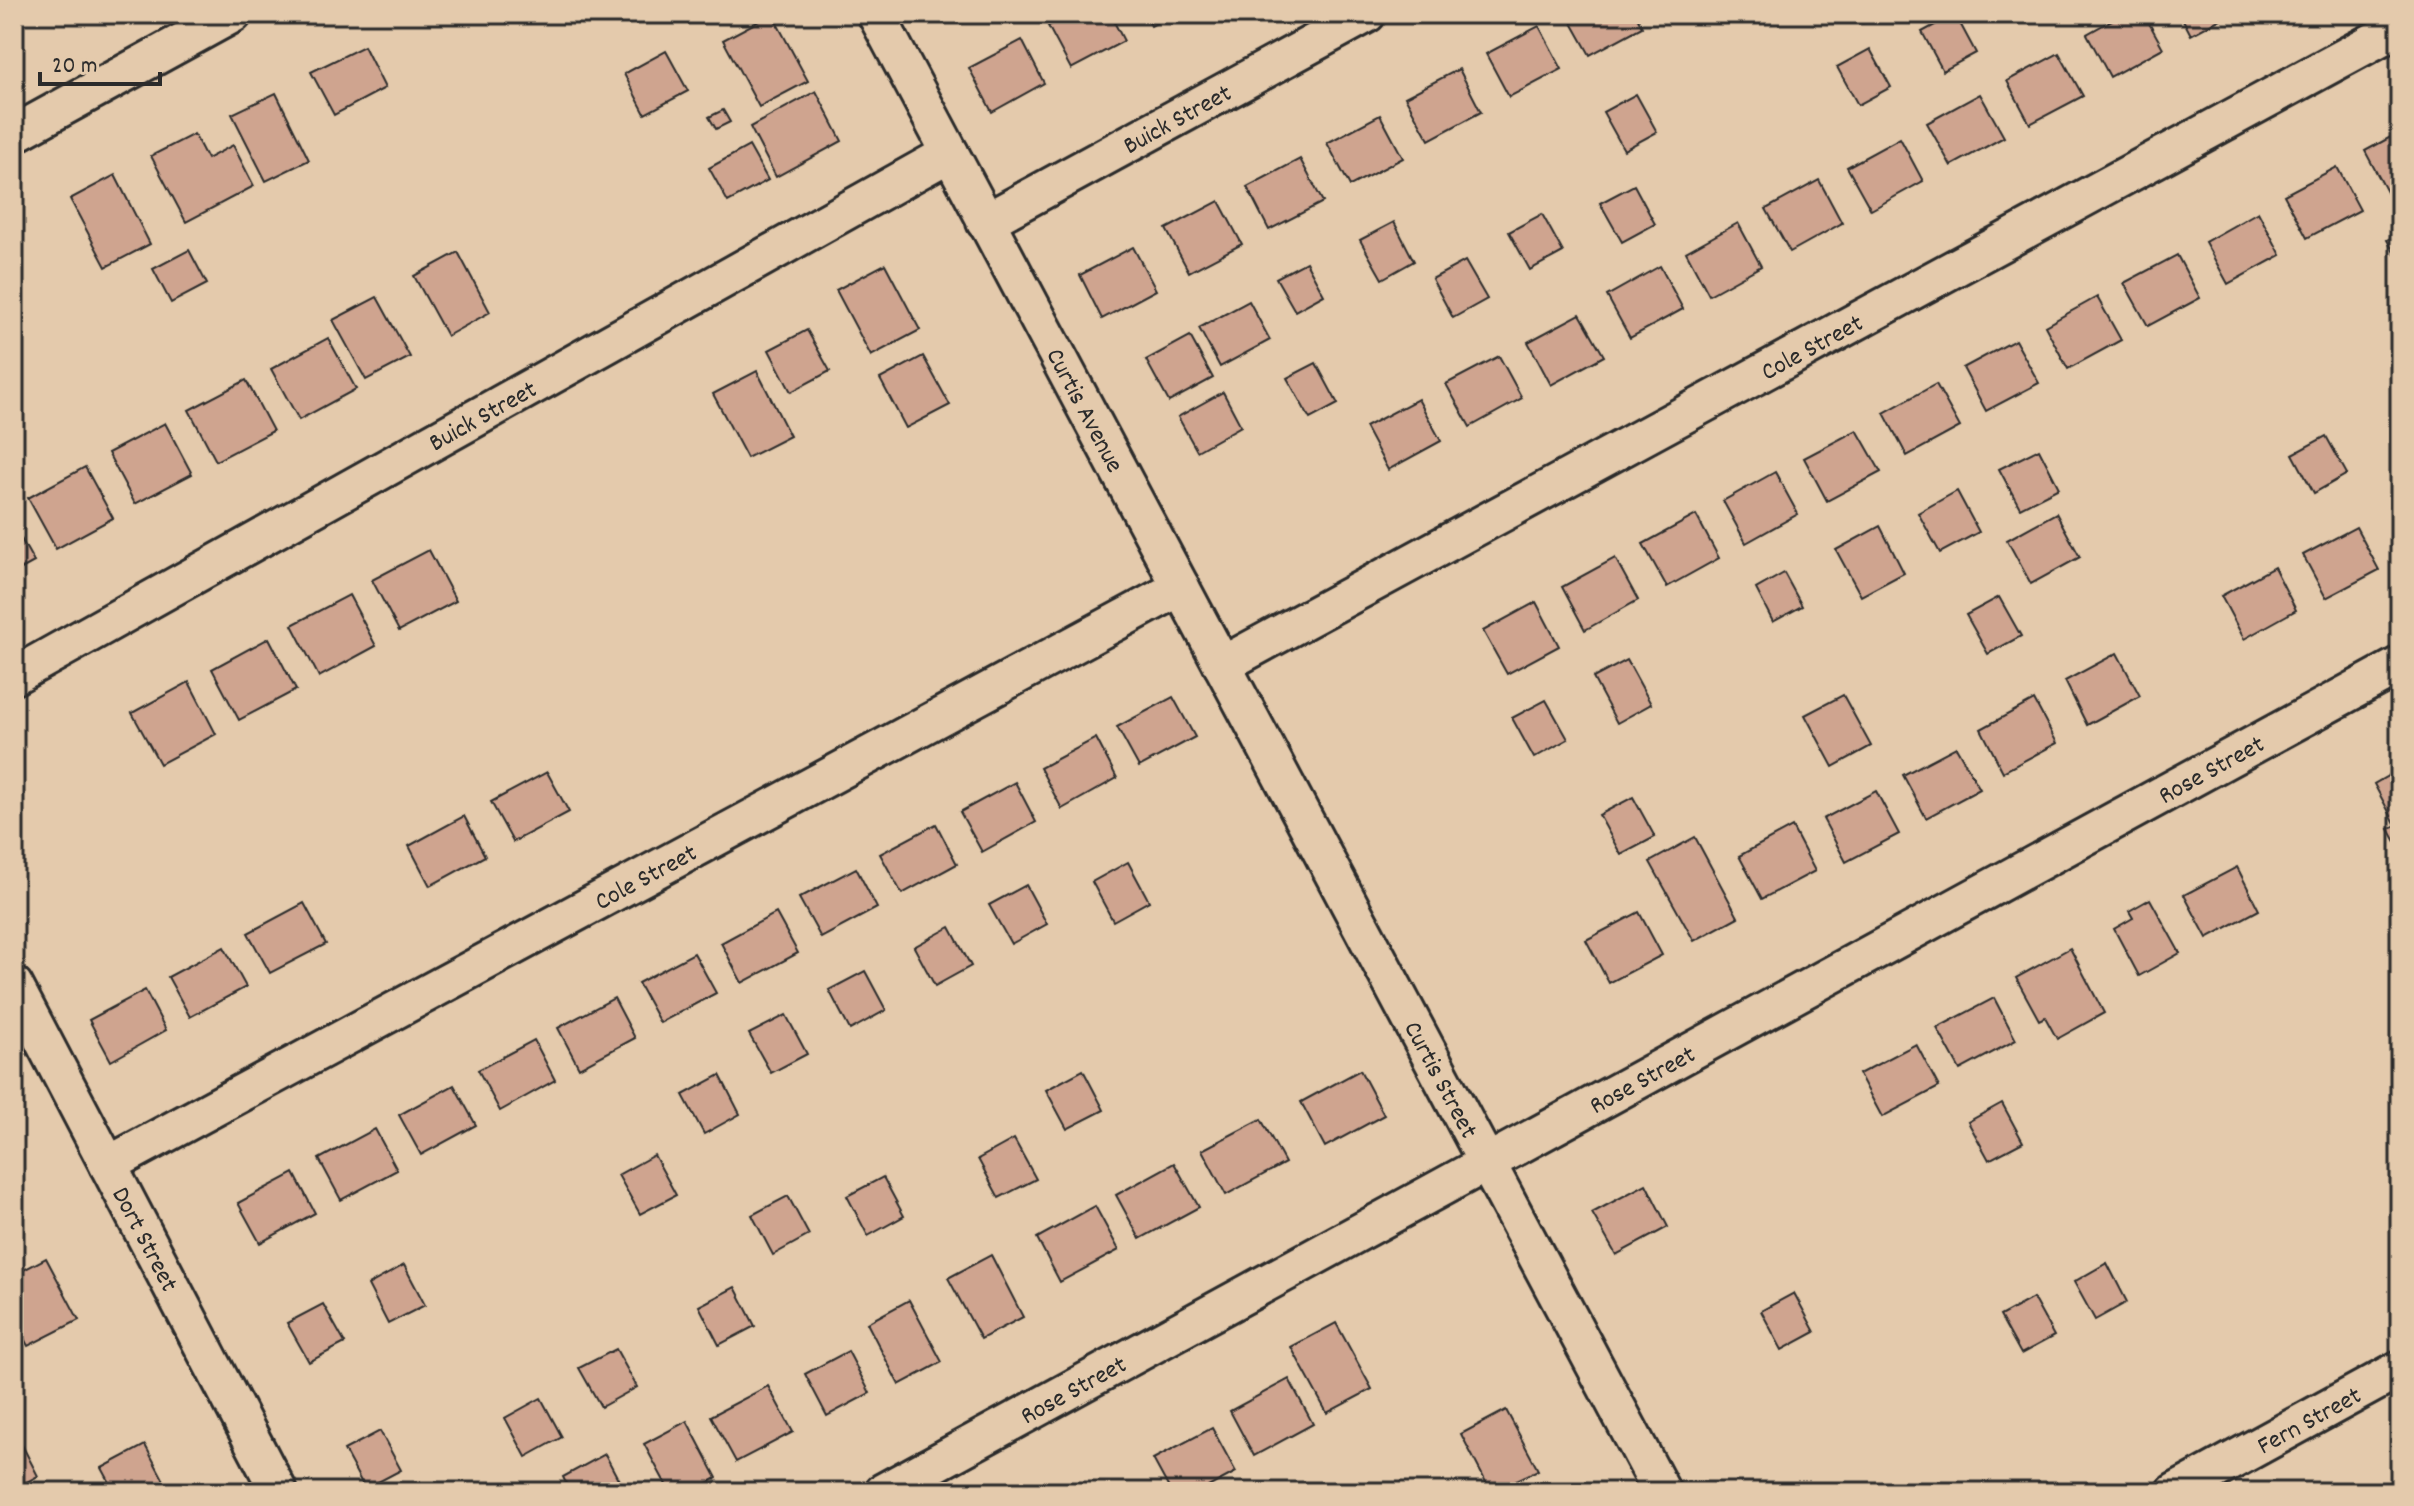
<svg xmlns="http://www.w3.org/2000/svg" width="2414" height="1506" font-family="Dekko,sans-serif">
  <style>
    .building { fill: #cfa48f; stroke: #2b2b2b; stroke-width: 2 }
    .lines { fill: none; stroke-linecap: round; stroke-linejoin: round }
    .street-casing { stroke: #2b2b2b; stroke-width: 42 }
    .street { stroke: #e4caac; stroke-width: 36 }
    .labels { text-anchor: middle; stroke-width: 6; stroke-linejoin: round; paint-order: stroke }
    .street-label { font-size: 26px; fill: #2b2b2b; stroke: #e4caac }
  </style>
  <rect width="100%" height="100%" fill="#e4caac"/>
  <filter id="ink" filterUnits="userSpaceOnUse"><feTurbulence type="fractalNoise" baseFrequency=".0125" numOctaves="2"/><feDisplacementMap in="SourceGraphic" scale="16" xChannelSelector="R" yChannelSelector="G"/><feConvolveMatrix kernelMatrix="1 2 1 2 8 2 1 2 1" color-interpolation-filters="sRGB"/></filter>
  <g filter="url(#ink)">
    <g class="building">
      <path d="M772,14L808,81L759,107L723,40Z"/>
      <path d="M1071,14H1110L1124,41L1071,69L1048,26Z"/>
      <path d="M1145,14H1174L1151,26Z"/>
      <path d="M1567,14H1636L1642,27L1590,55Z"/>
      <path d="M1858,14H1879L1863,23Z"/>
      <path d="M1955,14L1976,53L1943,71L1922,32Z"/>
      <path d="M2123,14H2144L2163,48L2110,77L2087,34Z"/>
      <path d="M2180,14H2230L2191,35Z"/>
      <path d="M1539,26L1562,69L1509,97L1486,54Z"/>
      <path d="M1022,40L1044,83L992,112L969,68Z"/>
      <path d="M364,46L385,88L334,115L311,72Z"/>
      <path d="M1870,49L1891,87L1858,105L1837,67Z"/>
      <path d="M666,51L688,91L645,114L624,74Z"/>
      <path d="M2059,53L2083,96L2030,124L2007,81Z"/>
      <path d="M1459,69L1481,112L1429,140L1405,97Z"/>
      <path d="M816,91L842,141L776,177L750,127Z"/>
      <path d="M276,93L309,160L266,181L232,114Z"/>
      <path d="M1636,94L1657,132L1624,150L1603,112Z"/>
      <path d="M1980,94L2004,137L1951,166L1927,123Z"/>
      <path d="M723,110L730,122L716,129L709,117Z"/>
      <path d="M1380,115L1403,158L1350,186L1327,143Z"/>
      <path d="M2400,132V188L2388,194L2365,151Z"/>
      <path d="M194,134L207,159L233,145L254,186L186,222L151,156Z"/>
      <path d="M1900,138L1923,181L1871,210L1847,167Z"/>
      <path d="M749,146L768,180L728,202L709,168Z"/>
      <path d="M1300,159L1323,202L1269,230L1247,187Z"/>
      <path d="M2337,167L2360,210L2307,238L2284,195Z"/>
      <path d="M115,175L150,244L106,267L70,199Z"/>
      <path d="M1819,180L1842,223L1790,252L1766,209Z"/>
      <path d="M1634,185L1655,224L1622,242L1600,203Z"/>
      <path d="M1219,201L1242,244L1189,272L1166,229Z"/>
      <path d="M2258,212L2281,255L2228,284L2205,242Z"/>
      <path d="M1542,214L1563,252L1530,270L1509,232Z"/>
      <path d="M1394,222L1414,261L1382,279L1360,240Z"/>
      <path d="M1738,223L1761,266L1709,295L1686,252Z"/>
      <path d="M2400,233V263L2387,240Z"/>
      <path d="M1133,247L1156,290L1102,319L1080,275Z"/>
      <path d="M189,250L207,284L171,303L153,269Z"/>
      <path d="M458,252L490,312L447,336L414,276Z"/>
      <path d="M2177,255L2200,298L2148,326L2124,283Z"/>
      <path d="M1465,261L1487,299L1453,318L1432,279Z"/>
      <path d="M1306,262L1324,295L1295,311L1276,278Z"/>
      <path d="M885,264L920,330L871,356L836,290Z"/>
      <path d="M1660,266L1683,309L1630,338L1607,296Z"/>
      <path d="M377,297L410,357L366,380L333,320Z"/>
      <path d="M2097,297L2121,340L2068,369L2045,326Z"/>
      <path d="M1249,301L1270,340L1220,367L1199,328Z"/>
      <path d="M1580,314L1604,356L1551,385L1528,342Z"/>
      <path d="M807,330L830,371L791,392L769,350Z"/>
      <path d="M1190,336L1213,378L1169,402L1146,360Z"/>
      <path d="M328,338L356,389L299,420L271,369Z"/>
      <path d="M2015,340L2039,383L1986,411L1963,368Z"/>
      <path d="M923,356L950,405L906,428L880,379Z"/>
      <path d="M1499,356L1522,398L1470,427L1446,384Z"/>
      <path d="M1316,363L1338,404L1310,419L1287,378Z"/>
      <path d="M757,371L790,436L747,458L713,394Z"/>
      <path d="M246,380L273,431L216,461L189,410Z"/>
      <path d="M1936,384L1960,427L1907,456L1884,413Z"/>
      <path d="M1223,392L1241,426L1197,451L1178,417Z"/>
      <path d="M1418,399L1441,441L1388,470L1365,427Z"/>
      <path d="M165,423L192,474L135,504L108,453Z"/>
      <path d="M1857,430L1881,472L1827,501L1804,458Z"/>
      <path d="M2326,436L2347,474L2314,493L2293,454Z"/>
      <path d="M2039,449L2059,488L2020,508L1999,469Z"/>
      <path d="M85,467L113,518L56,549L28,498Z"/>
      <path d="M1775,472L1798,514L1746,543L1723,501Z"/>
      <path d="M1957,491L1979,532L1940,553L1918,513Z"/>
      <path d="M2056,513L2080,557L2031,584L2007,540Z"/>
      <path d="M1696,515L1719,558L1667,587L1643,544Z"/>
      <path d="M14,526L34,562L14,573Z"/>
      <path d="M1880,526L1904,573L1861,596L1836,550Z"/>
      <path d="M2356,527L2379,570L2326,598L2303,555Z"/>
      <path d="M429,550L456,601L399,631L372,580Z"/>
      <path d="M1615,558L1638,600L1585,630L1562,587Z"/>
      <path d="M2274,567L2296,610L2244,639L2221,596Z"/>
      <path d="M1784,573L1802,606L1773,622L1756,589Z"/>
      <path d="M349,595L376,646L319,677L292,625Z"/>
      <path d="M1999,597L2021,636L1988,654L1966,615Z"/>
      <path d="M1536,602L1559,646L1507,674L1483,631Z"/>
      <path d="M269,638L296,690L239,720L212,669Z"/>
      <path d="M2117,653L2140,696L2087,725L2065,681Z"/>
      <path d="M1627,660L1651,704L1617,723L1593,678Z"/>
      <path d="M189,682L216,734L160,764L132,713Z"/>
      <path d="M1843,695L1871,746L1833,767L1805,715Z"/>
      <path d="M1173,697L1195,737L1139,767L1117,727Z"/>
      <path d="M1546,700L1568,739L1534,758L1512,718Z"/>
      <path d="M2034,700L2057,743L2003,772L1981,729Z"/>
      <path d="M1096,738L1117,778L1062,809L1040,768Z"/>
      <path d="M1956,747L1980,789L1926,818L1903,775Z"/>
      <path d="M2400,769V849L2389,829L2396,825L2374,784Z"/>
      <path d="M547,772L569,812L513,842L491,802Z"/>
      <path d="M1015,782L1036,822L982,852L960,812Z"/>
      <path d="M1876,791L1899,834L1846,862L1823,819Z"/>
      <path d="M1633,797L1655,837L1621,855L1599,815Z"/>
      <path d="M464,816L485,856L430,886L409,846Z"/>
      <path d="M936,824L957,864L902,894L880,854Z"/>
      <path d="M1792,827L1815,871L1762,899L1739,856Z"/>
      <path d="M1695,837L1738,917L1694,941L1650,862Z"/>
      <path d="M1128,862L1149,901L1113,921L1092,882Z"/>
      <path d="M2237,867L2259,910L2207,938L2184,895Z"/>
      <path d="M856,868L877,908L821,938L799,898Z"/>
      <path d="M1026,885L1047,924L1011,944L989,905Z"/>
      <path d="M2150,899L2180,953L2139,976L2114,929L2133,918L2129,911Z"/>
      <path d="M304,903L326,944L270,973L248,933Z"/>
      <path d="M1639,912L1662,955L1609,983L1586,940Z"/>
      <path d="M776,913L798,953L742,983L721,943Z"/>
      <path d="M950,927L971,966L935,986L914,947Z"/>
      <path d="M224,947L246,987L190,1017L168,977Z"/>
      <path d="M2070,948L2104,1013L2057,1039L2045,1017L2039,1020L2016,978Z"/>
      <path d="M694,953L716,993L660,1023L638,983Z"/>
      <path d="M865,971L886,1010L850,1030L829,990Z"/>
      <path d="M145,990L166,1030L111,1061L89,1020Z"/>
      <path d="M614,998L635,1038L579,1068L558,1028Z"/>
      <path d="M1994,998L2016,1040L1960,1070L1937,1028Z"/>
      <path d="M786,1015L807,1054L771,1073L749,1034Z"/>
      <path d="M534,1040L555,1080L500,1111L478,1070Z"/>
      <path d="M1916,1044L1939,1087L1882,1117L1859,1074Z"/>
      <path d="M1083,1070L1104,1110L1067,1129L1046,1090Z"/>
      <path d="M1360,1070L1384,1115L1325,1147L1301,1102Z"/>
      <path d="M720,1075L740,1114L704,1134L683,1095Z"/>
      <path d="M454,1085L476,1125L421,1155L399,1115Z"/>
      <path d="M2002,1103L2023,1142L1989,1160L1968,1122Z"/>
      <path d="M1261,1119L1285,1163L1226,1195L1202,1150Z"/>
      <path d="M375,1129L397,1170L341,1200L319,1159Z"/>
      <path d="M1014,1139L1036,1179L999,1198L978,1159Z"/>
      <path d="M654,1155L676,1195L640,1214L618,1175Z"/>
      <path d="M1174,1163L1199,1207L1140,1239L1116,1195Z"/>
      <path d="M294,1173L315,1213L260,1243L238,1203Z"/>
      <path d="M883,1177L904,1216L868,1236L847,1196Z"/>
      <path d="M1646,1184L1668,1227L1616,1255L1592,1213Z"/>
      <path d="M788,1196L809,1235L773,1255L752,1215Z"/>
      <path d="M1095,1206L1119,1250L1060,1282L1037,1238Z"/>
      <path d="M991,1255L1023,1317L981,1339L948,1278Z"/>
      <path d="M46,1258L79,1320L28,1346L14,1320V1275Z"/>
      <path d="M2107,1263L2127,1302L2095,1320L2074,1282Z"/>
      <path d="M404,1265L425,1305L388,1324L368,1285Z"/>
      <path d="M735,1287L755,1326L719,1345L699,1306Z"/>
      <path d="M1794,1293L1815,1332L1782,1350L1761,1311Z"/>
      <path d="M2033,1298L2054,1336L2021,1354L2000,1316Z"/>
      <path d="M909,1300L942,1362L899,1385L867,1323Z"/>
      <path d="M323,1304L345,1343L309,1362L287,1323Z"/>
      <path d="M1336,1323L1372,1389L1327,1413L1291,1347Z"/>
      <path d="M616,1349L637,1387L601,1407L579,1368Z"/>
      <path d="M848,1351L870,1393L827,1416L805,1374Z"/>
      <path d="M1289,1379L1313,1424L1254,1456L1230,1411Z"/>
      <path d="M768,1386L793,1432L736,1462L711,1416Z"/>
      <path d="M541,1398L562,1437L526,1457L505,1418Z"/>
      <path d="M1506,1410L1538,1470L1491,1492L1461,1434Z"/>
      <path d="M687,1421L717,1478L691,1492H670L644,1444Z"/>
      <path d="M1212,1428L1236,1472L1199,1492H1171L1153,1459Z"/>
      <path d="M380,1431L401,1470L365,1489L344,1450Z"/>
      <path d="M21,1443L38,1476L14,1489V1447Z"/>
      <path d="M145,1445L170,1492H115L102,1468Z"/>
      <path d="M605,1454L625,1492H570L563,1477Z"/>
      <path d="M2400,1481V1492H2381L2380,1491Z"/>
    </g>
    <g class="lines">
      <g class="street-casing">
        <g id="street">
          <path id="s1" d="M876,14L1662,1492"/>
          <path d="M14,134L233,14"/>
          <path id="s2" d="M985,222L1367,14"/>
          <path id="s3" d="M1222,665L2400,27"/>
          <path id="s4" d="M14,676L950,153"/>
          <path id="s5" d="M14,985L279,1492"/>
          <path id="s6" d="M108,1165L1181,587"/>
          <path id="s7" d="M883,1492L2400,665"/>
          <path id="s8" d="M2175,1492L2400,1369"/>
        </g>
      </g>
      <use href="#street" class="street"/>
    </g>
  </g>
  <g class="labels">
    <g class="street-label">
      <text dy="9" stroke="none"><textPath href="#s2" startOffset="218">Buick Street</textPath></text>
      <text dy="9" stroke="none"><textPath href="#s3" startOffset="670">Cole Street</textPath></text>
      <text dy="9" stroke="none"><textPath href="#s1" startOffset="448">Curtis Avenue</textPath></text>
      <text dy="9" stroke="none"><textPath href="#s4" startOffset="536">Buick Street</textPath></text>
      <text dy="9" stroke="none"><textPath href="#s7" startOffset="1512">Rose Street</textPath></text>
      <text dy="9" stroke="none"><textPath href="#s6" startOffset="610">Cole Street</textPath></text>
      <text dy="9" stroke="none"><textPath href="#s1" startOffset="1206">Curtis Street</textPath></text>
      <text dy="9" stroke="none"><textPath href="#s7" startOffset="864">Rose Street</textPath></text>
      <text dy="9" stroke="none"><textPath href="#s5" startOffset="286">Dort Street</textPath></text>
      <text dy="9" stroke="none"><textPath href="#s7" startOffset="216">Rose Street</textPath></text>
      <text dy="9" stroke="none"><textPath href="#s8" startOffset="152">Fern Street</textPath></text>
    </g>
  </g>
  <rect width="2414" height="1506" fill="none" stroke="#e4caac" stroke-width="48"/>
  <rect x="24" y="24" width="2366" height="1458" fill="none" stroke="#2b2b2b" stroke-width="3" filter="url(#ink)"/>
  <path d="M40 72v12h120v-12" fill="none" stroke="#2b2b2b" stroke-width="4"/>
  <text x="52" y="72" font-size="24" fill="#2b2b2b" stroke="#e4caac" stroke-width="6" paint-order="stroke">20 m</text>
</svg>
